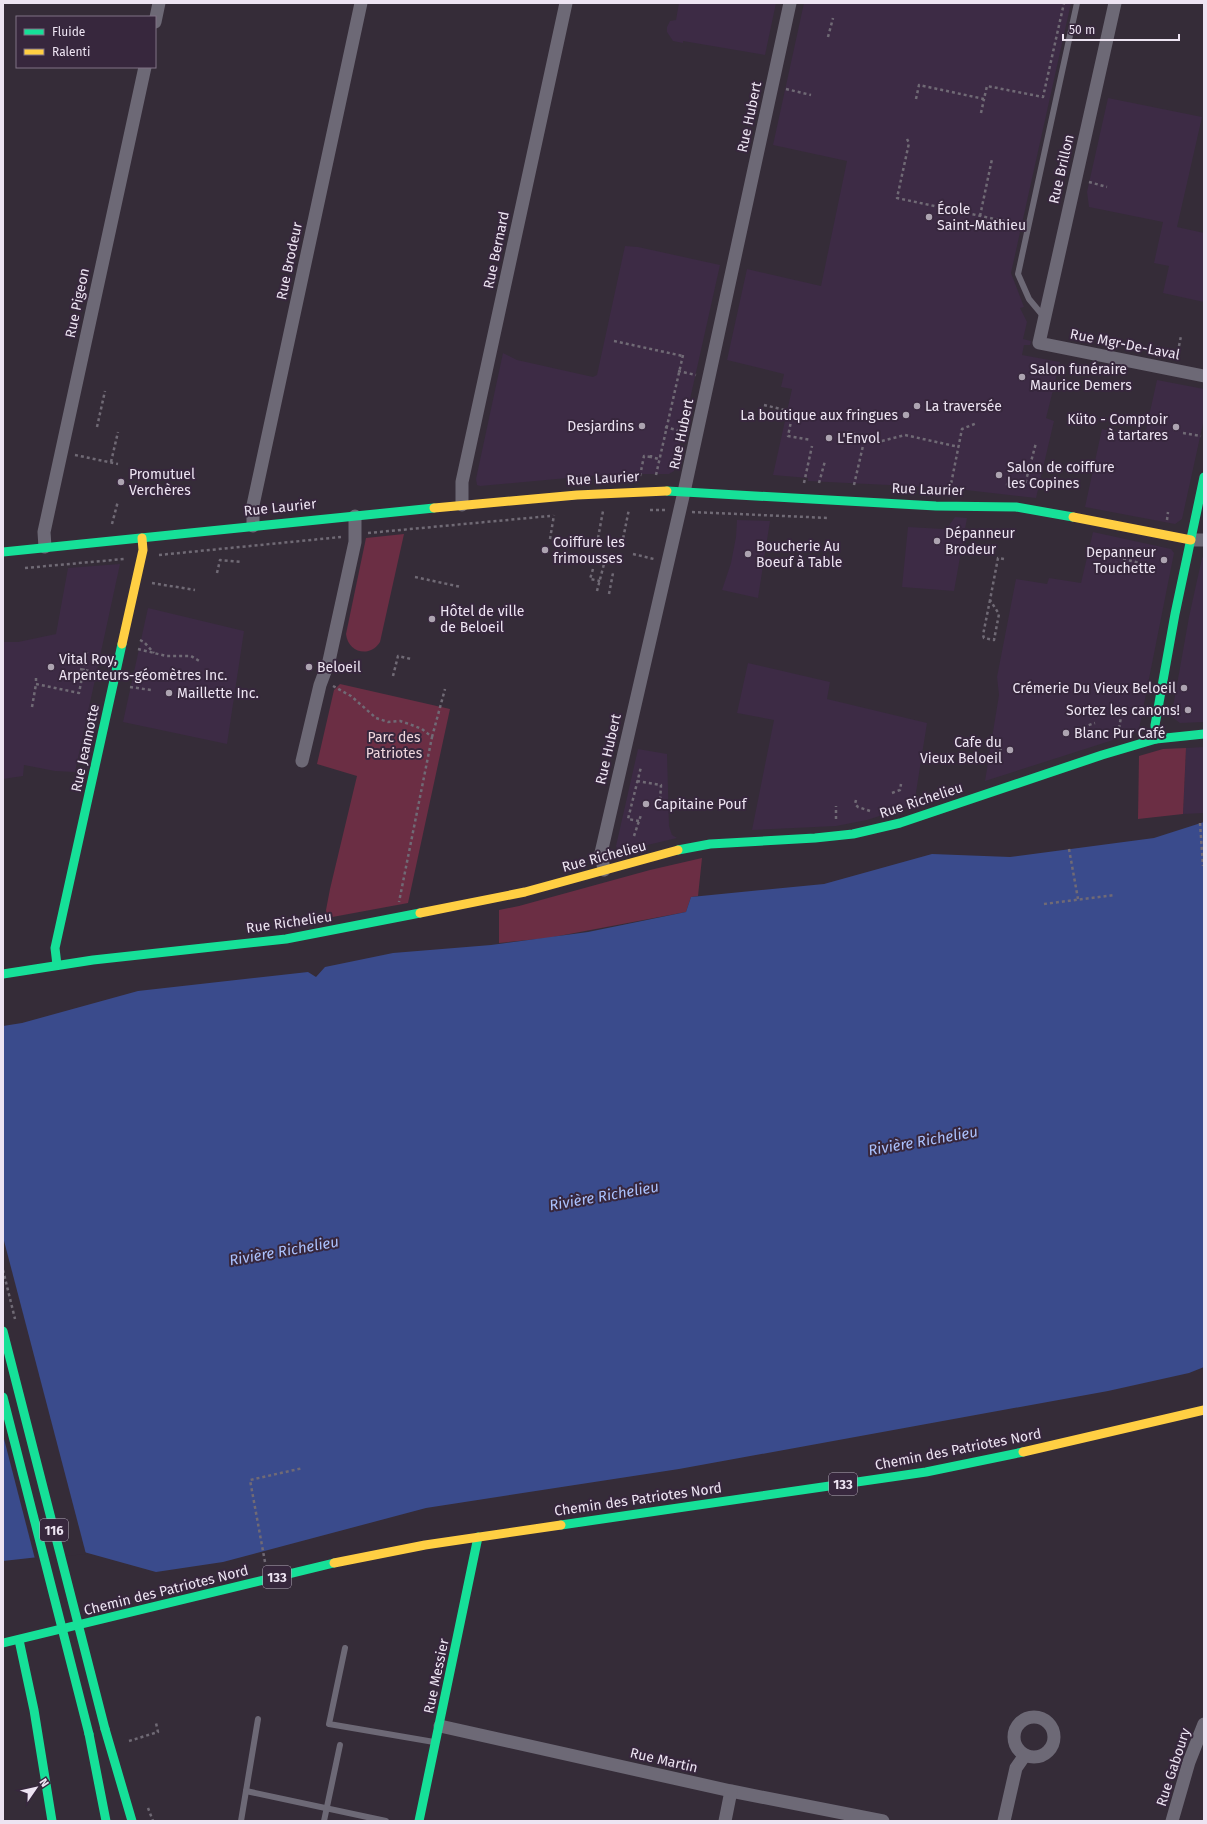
<svg xmlns="http://www.w3.org/2000/svg" width="1207" height="1824" font-family="'Fira Sans',sans-serif">
  <style>
    .built { fill: #3d2b45 }
    .green { fill: #6b2e44 }
    .water { fill: #3a4b8c }
    .pier { fill: #352c38 }
    .lines { fill: none; stroke-linecap: round; stroke-linejoin: round }
    .path { stroke: #706a75; stroke-width: 2.5; stroke-dasharray: 3 3; stroke-linecap: butt }
    .lane { stroke: #6d6976; stroke-width: 6 }
    .street { stroke: #6d6976; stroke-width: 13 }
    .fast { stroke: #16e098; stroke-width: 9 }
    .slow { stroke: #ffcf43; stroke-width: 9 }
    .path-bridge { stroke: #706a75; stroke-width: 2.5; stroke-dasharray: 3 3; stroke-linecap: butt }
    .fast-bridge { stroke: #16e098; stroke-width: 9 }
    .poi-dot { fill: #ada4b1; stroke: #37273d; stroke-width: 1.5 }
    .labels { text-anchor: middle; stroke-width: 4; stroke-linejoin: round; paint-order: stroke }
    .shield { fill: #37273d; stroke: #b6abbc; stroke-width: 1 }
    .shield-label { font-size: 13px; font-weight: bold; fill: #ede4f2 }
    .street-label { font-size: 14px; fill: #ede4f2; stroke: #37273d }
    .poi-label { font-size: 14px; fill: #ede4f2; stroke: #37273d; text-anchor: start }
    .park-label { font-size: 14px; fill: #efd6dc; stroke: #37273d }
    .water-label { font-size: 15px; font-style: italic; fill: #abc1fd; stroke: #37273d }
  </style>
  <rect width="100%" height="100%" fill="#352c38"/>
  <g class="built">
    <path d="M679,3H776L765,55L683,41V43L673,41L667,32V27L670,21L676,20Z"/>
    <path d="M804,3H1071L1011,273L1024,307L1020,308L1027,322L1023,339L1031,341L1030,345H1024L1022,355L1060,362L1046,418L1054,421L1036,498L949,488L808,481V478L773,475L792,389L781,387L784,374L727,360L747,269L821,286L847,161L773,145Z"/>
    <path d="M1108,98L1202,117L1177,227L1204,233V302L1163,293L1169,266L1154,263L1163,222L1089,207L1087,192Z"/>
    <path d="M625,246L638,247L720,265L674,471L669,474H611L480,486L477,485L476,479L503,353L517,360L593,377L597,375Z"/>
    <path d="M1157,380L1204,389V419L1182,519L1175,524L1085,507L1102,429L1144,439Z"/>
    <path d="M955,517L967,518L954,591L902,587L908,527L943,529L948,527Z"/>
    <path d="M737,520L770,521L758,598L722,590L731,563L736,537Z"/>
    <path d="M1093,532L1171,549L1174,553L1139,729L1135,733L985,781L999,695L997,677L1016,579L1047,584L1049,578L1081,583Z"/>
    <path d="M1204,556V722L1180,723L1172,717L1173,707L1189,617L1202,558Z"/>
    <path d="M120,564L75,772L55,771L24,765L23,776L3,779V642H18L56,634L68,568Z"/>
    <path d="M148,608L244,631L227,744L123,722Z"/>
    <path d="M748,663L830,682L827,699L927,723L914,805L867,820L836,826L752,830L774,720L737,713Z"/>
    <path d="M1204,747V813L1183,814L1186,748Z"/>
    <path d="M638,749L667,754L669,826L672,835L677,838L618,852L616,846Z"/>
  </g>
  <g class="green">
    <path d="M404,534L380,642C370,658 348,653 346,634L366,538Z"/>
    <path d="M340,684L450,709L408,903L327,918L326,910L330,889L357,776L317,764L334,690Z"/>
    <path d="M1186,748L1183,814L1138,819L1139,756L1163,749Z"/>
    <path d="M702,858L698,896L691,897L686,912L548,938L499,943V910L519,906L650,870Z"/>
  </g>
  <path class="water" d="M1204,822V1367L1189,1373L1108,1391L679,1469L426,1508L223,1562L156,1572L84,1552L3,1561V1026L22,1023L138,991L308,972L316,977L325,967L393,953L491,945L588,932L686,912L691,897L824,884L932,854L1010,857L1154,838Z"/>
  <path class="pier" d="M3,1237L86,1554L35,1559L3,1435Z"/>
  <g class="lines">
    <g class="path">
      <path d="M828,37L833,18"/>
      <path d="M786,89L811,95"/>
      <path d="M916,99L919,85L984,99L987,86L1043,97L1064,3"/>
      <path d="M981,113L984,99"/>
      <path d="M907,139L909,143L897,198L1018,224"/>
      <path d="M1089,182L1107,187"/>
      <path d="M980,216L992,159"/>
      <path d="M614,341L683,356"/>
      <path d="M1179,346L1181,336"/>
      <path d="M678,371L696,375"/>
      <path d="M764,405L793,412L788,436L811,440"/>
      <path d="M97,427L105,391"/>
      <path d="M665,427L684,432"/>
      <path d="M847,432L882,441L905,435L959,447"/>
      <path d="M1183,433L1201,436"/>
      <path d="M75,455L118,464"/>
      <path d="M651,455V457L659,459"/>
      <path d="M111,462L118,432"/>
      <path d="M656,475L683,355"/>
      <path d="M640,476L644,456L651,457"/>
      <path d="M804,483L812,446"/>
      <path d="M819,483L825,461"/>
      <path d="M1006,484L1024,488L1036,443"/>
      <path d="M854,485L865,437"/>
      <path d="M950,489L962,429L977,423"/>
      <path d="M650,510H665"/>
      <path d="M692,512L829,518"/>
      <path d="M1167,520L1168,512"/>
      <path d="M112,524L118,501"/>
      <path d="M368,533L550,516"/>
      <path d="M598,538L603,511"/>
      <path d="M550,539L554,515"/>
      <path d="M622,544L629,509"/>
      <path d="M633,554L654,559"/>
      <path d="M159,555L341,537"/>
      <path d="M1123,559L1149,565"/>
      <path d="M25,568L124,559"/>
      <path d="M593,569L590,579L600,581"/>
      <path d="M217,573L220,560L241,562"/>
      <path d="M415,577L461,587"/>
      <path d="M152,583L195,590"/>
      <path d="M597,591L604,564"/>
      <path d="M609,594L613,573"/>
      <path d="M990,600L983,635L984,638L994,640L999,614L990,600L998,558L1004,559"/>
      <path d="M140,640L144,642L154,653"/>
      <path d="M138,649L166,656H191L201,662"/>
      <path d="M80,669L98,673"/>
      <path d="M393,676L398,656L411,659"/>
      <path d="M36,678V684L79,693L87,652"/>
      <path d="M333,686L351,696L376,718L388,722L400,721L409,724L422,729L432,737L399,902"/>
      <path d="M130,687L151,690"/>
      <path d="M32,707L36,684"/>
      <path d="M1083,727L1095,723"/>
      <path d="M1118,734L1121,717"/>
      <path d="M432,737L445,689"/>
      <path d="M995,747L1000,748L1001,751"/>
      <path d="M637,781L661,785L660,802L657,801"/>
      <path d="M892,793L900,790L901,784"/>
      <path d="M856,800L855,804L858,807L870,811"/>
      <path d="M836,819V806"/>
      <path d="M639,821L628,819L641,767"/>
      <path d="M1200,823L1203,866"/>
      <path d="M634,836L641,815"/>
      <path d="M1069,849L1078,899"/>
      <path d="M1044,904L1115,895"/>
      <path d="M265,1562L250,1480L303,1468"/>
      <path d="M129,1741L158,1732L156,1723"/>
      <path d="M148,1808L153,1821"/>
    </g>
    <g class="lane">
      <path d="M1044,317L1029,299L1018,274L1077,3"/>
      <path d="M345,1648L329,1724L434,1742"/>
      <path d="M246,1791L386,1821"/>
      <path d="M241,1821L258,1719"/>
      <path d="M324,1821L340,1745"/>
    </g>
    <g class="street">
      <path d="M1115,3L1039,343L1204,376"/>
      <path d="M155,22L159,3"/>
      <path d="M462,505V482L566,3"/>
      <path d="M253,526V505L361,3"/>
      <path d="M1191,540H1204"/>
      <path d="M45,547L44,532L145,67"/>
      <path d="M302,761L320,685L329,661L355,542V516"/>
      <path d="M604,870L601,853L684,492L790,3"/>
      <circle cx="1034" cy="1737" r="20"/>
      <path d="M440,1726L731,1791L883,1821"/>
      <path d="M725,1821L731,1791"/>
      <path d="M1004,1821L1016,1768L1025,1755"/>
      <path d="M1172,1821L1189,1762L1204,1724"/>
    </g>
    <g class="fast">
      <path d="M667,491L936,506L1016,507L1073,517"/>
      <path d="M3,552L434,508"/>
      <path d="M1156,739L1155,725L1175,614L1204,477"/>
      <path d="M678,850L710,844L815,838L853,834L900,823L1102,755L1156,739L1204,734"/>
      <path d="M57,965L55,948L122,644"/>
      <path d="M3,974L93,960L286,939L420,913"/>
      <path d="M561,1525L926,1472L1023,1452"/>
      <path d="M19,1640L34,1710L52,1821"/>
      <path d="M3,1643L334,1563"/>
      <path d="M105,1729L132,1821"/>
      <path d="M89,1734L106,1821"/>
      <path d="M419,1821L478,1537"/>
    </g>
    <g class="slow">
      <path d="M434,508L577,495L667,491"/>
      <path d="M1073,517L1191,540"/>
      <path d="M122,644L143,550L142,538"/>
      <path d="M420,913L525,892L678,850"/>
      <path d="M1023,1452L1204,1410"/>
      <path d="M334,1563L425,1545L561,1525"/>
    </g>
    <path class="path-bridge" d="M3,1270L15,1319"/>
    <g class="fast-bridge">
      <path d="M3,1331L105,1729"/>
      <path d="M3,1397L89,1734"/>
    </g>
  </g>
  <g class="poi-dot">
    <circle cx="929" cy="217" r="4"/>
    <circle cx="1022" cy="377" r="4"/>
    <circle cx="917" cy="406" r="4"/>
    <circle cx="906" cy="415" r="4"/>
    <circle cx="642" cy="426" r="4"/>
    <circle cx="1176" cy="427" r="4"/>
    <circle cx="829" cy="438" r="4"/>
    <circle cx="999" cy="475" r="4"/>
    <circle cx="121" cy="482" r="4"/>
    <circle cx="937" cy="541" r="4"/>
    <circle cx="545" cy="550" r="4"/>
    <circle cx="748" cy="554" r="4"/>
    <circle cx="1164" cy="560" r="4"/>
    <circle cx="432" cy="619" r="4"/>
    <circle cx="51" cy="667" r="4"/>
    <circle cx="309" cy="667" r="4"/>
    <circle cx="1184" cy="688" r="4"/>
    <circle cx="169" cy="693" r="4"/>
    <circle cx="1188" cy="710" r="4"/>
    <circle cx="1066" cy="733" r="4"/>
    <circle cx="1010" cy="750" r="4"/>
    <circle cx="646" cy="804" r="4"/>
  </g>
  <g class="labels">
    <g class="shield">
      <rect x="829" y="1473" width="28" height="22" rx="3"/>
      <rect x="40" y="1519" width="28" height="22" rx="3"/>
      <rect x="263" y="1566" width="28" height="22" rx="3"/>
    </g>
    <g class="shield-label">
      <text x="843" y="1489">133</text>
      <text x="54" y="1535">116</text>
      <text x="277" y="1582">133</text>
    </g>
    <g class="street-label">
      <text transform="translate(749 117) rotate(-78)" y="5">Rue Hubert</text>
      <text transform="translate(1061 169) rotate(-77)" y="5">Rue Brillon</text>
      <text transform="translate(496 250) rotate(-78)" y="5">Rue Bernard</text>
      <text transform="translate(289 261) rotate(-78)" y="5">Rue Brodeur</text>
      <text transform="translate(77 303) rotate(-78)" y="5">Rue Pigeon</text>
      <text transform="translate(1125 344) rotate(11)" y="5">Rue Mgr-De-Laval</text>
      <text transform="translate(681 434) rotate(-78)" y="5">Rue Hubert</text>
      <text transform="translate(603 478) rotate(-3)" y="5">Rue Laurier</text>
      <text transform="translate(928 489) rotate(2)" y="5">Rue Laurier</text>
      <text transform="translate(280 507) rotate(-6)" y="5">Rue Laurier</text>
      <text transform="translate(85 748) rotate(-78)" y="5">Rue Jeannotte</text>
      <text transform="translate(608 749) rotate(-77)" y="5">Rue Hubert</text>
      <text transform="translate(921 800) rotate(-18)" y="5">Rue Richelieu</text>
      <text transform="translate(604 856) rotate(-15)" y="5">Rue Richelieu</text>
      <text transform="translate(289 922) rotate(-8)" y="5">Rue Richelieu</text>
      <text transform="translate(958 1449) rotate(-11)" y="5">Chemin des Patriotes Nord</text>
      <text transform="translate(638 1499) rotate(-8)" y="5">Chemin des Patriotes Nord</text>
      <text transform="translate(166 1590) rotate(-14)" y="5">Chemin des Patriotes Nord</text>
      <text transform="translate(436 1676) rotate(-78)" y="5">Rue Messier</text>
      <text transform="translate(664 1760) rotate(13)" y="5">Rue Martin</text>
      <text transform="translate(1173 1767) rotate(-72)" y="5">Rue Gaboury</text>
    </g>
    <g class="poi-label">
      <text x="937" y="214">École<tspan x="937" dy="16">Saint-Mathieu</tspan></text>
      <text x="1030" y="374">Salon funéraire<tspan x="1030" dy="16">Maurice Demers</tspan></text>
      <text x="925" y="411">La traversée</text>
      <text x="898" y="420" text-anchor="end">La boutique aux fringues</text>
      <text x="1168" y="424" text-anchor="end">Küto - Comptoir<tspan x="1168" dy="16">à tartares</tspan></text>
      <text x="634" y="431" text-anchor="end">Desjardins</text>
      <text x="837" y="443">L'Envol</text>
      <text x="1007" y="472">Salon de coiffure<tspan x="1007" dy="16">les Copines</tspan></text>
      <text x="129" y="479">Promutuel<tspan x="129" dy="16">Verchères</tspan></text>
      <text x="945" y="538">Dépanneur<tspan x="945" dy="16">Brodeur</tspan></text>
      <text x="553" y="547">Coiffure les<tspan x="553" dy="16">frimousses</tspan></text>
      <text x="756" y="551">Boucherie Au<tspan x="756" dy="16">Boeuf à Table</tspan></text>
      <text x="1156" y="557" text-anchor="end">Depanneur<tspan x="1156" dy="16">Touchette</tspan></text>
      <text x="440" y="616">Hôtel de ville<tspan x="440" dy="16">de Beloeil</tspan></text>
      <text x="59" y="664">Vital Roy,<tspan x="59" dy="16">Arpenteurs-géomètres Inc.</tspan></text>
      <text x="317" y="672">Beloeil</text>
      <text x="1176" y="693" text-anchor="end">Crémerie Du Vieux Beloeil</text>
      <text x="177" y="698">Maillette Inc.</text>
      <text x="1180" y="715" text-anchor="end">Sortez les canons!</text>
      <text x="1074" y="738">Blanc Pur Café</text>
      <text x="1002" y="747" text-anchor="end">Cafe du<tspan x="1002" dy="16">Vieux Beloeil</tspan></text>
      <text x="654" y="809">Capitaine Pouf</text>
    </g>
    <g class="park-label">
      <text x="394" y="742">Parc des<tspan x="394" dy="16">Patriotes</tspan></text>
    </g>
    <g class="water-label">
      <text transform="translate(923 1141) rotate(-10)" y="5">Rivière Richelieu</text>
      <text transform="translate(604 1196) rotate(-10)" y="5">Rivière Richelieu</text>
      <text transform="translate(284 1251) rotate(-10)" y="5">Rivière Richelieu</text>
    </g>
  </g>
  <rect width="1207" height="1824" fill="none" stroke="#ede4f2" stroke-width="8"/>
  <rect x="16" y="16" width="140" height="52" fill="#37273d" stroke="#807385"/>
  <rect x="24" y="29" width="20" height="6" fill="#16e098" stroke="#807385"/>
  <text x="52" y="36" font-size="12" fill="#ede4f2">Fluide</text>
  <rect x="24" y="49" width="20" height="6" fill="#ffcf43" stroke="#807385"/>
  <text x="52" y="56" font-size="12" fill="#ede4f2">Ralenti</text>
  <g transform="translate(36 1788) rotate(56)" stroke="#37273d" stroke-width="3" paint-order="stroke">
  <path d="M0-3L7 15L0 10L-7 15Z" fill="#ede4f2"/>
  <text y="-6" font-size="11" font-weight="bold" text-anchor="middle" fill="#ede4f2">N</text>
  </g>
  <path d="M1063 34v6h116v-6" fill="none" stroke="#ede4f2" stroke-width="2"/>
  <text x="1069" y="34" font-size="12" fill="#ede4f2" stroke="#37273d" stroke-width="3" paint-order="stroke">50 m</text>
</svg>
